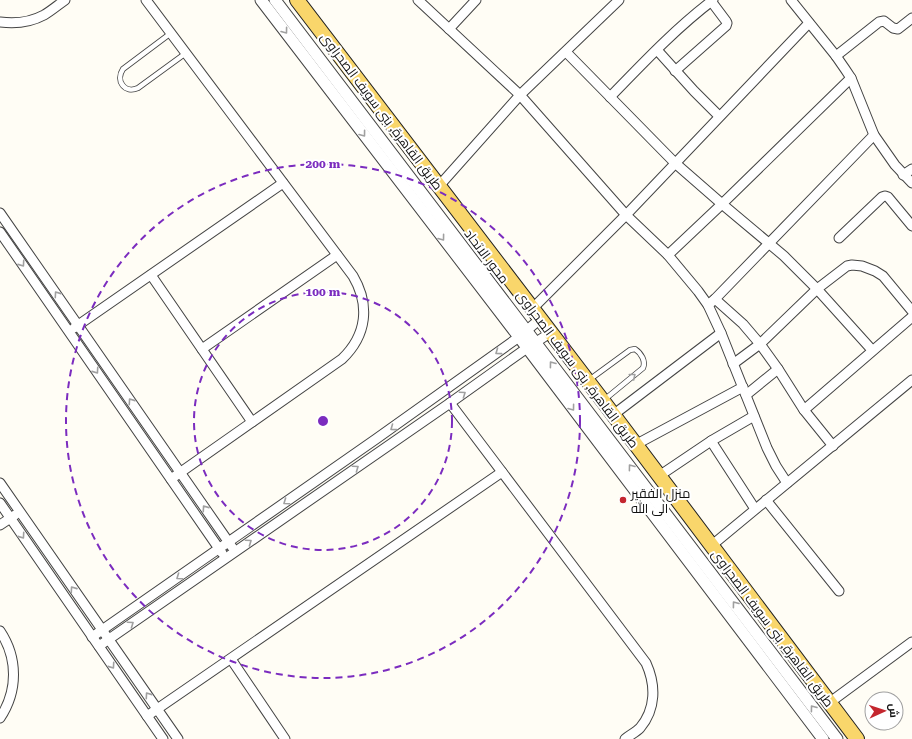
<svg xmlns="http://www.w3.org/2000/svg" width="912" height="739" font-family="'Roboto Serif',Cairo,serif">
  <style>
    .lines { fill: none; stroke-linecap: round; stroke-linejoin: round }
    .service-casing { stroke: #444; stroke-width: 6 }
    .minor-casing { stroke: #444; stroke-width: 11 }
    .tertiary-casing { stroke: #444; stroke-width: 13 }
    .primary-casing { stroke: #222; stroke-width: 16 }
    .service { stroke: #fff; stroke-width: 4.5 }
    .minor { stroke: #fff; stroke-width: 9 }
    .tertiary { stroke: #fff; stroke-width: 11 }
    .primary { stroke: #f9d66b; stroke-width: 14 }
    .oneway { stroke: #a0a0a0 }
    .ring { fill: none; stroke: #7b2cbf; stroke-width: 2; stroke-dasharray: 7 5 }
    .poi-dot { fill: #c4262e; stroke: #fff; stroke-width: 1.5 }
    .labels { text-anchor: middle; stroke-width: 4; stroke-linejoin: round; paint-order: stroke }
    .street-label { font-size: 13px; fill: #111; stroke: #fff }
    .poi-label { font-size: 13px; fill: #111; stroke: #fff; text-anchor: start }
    .centre { fill: #7b2cbf; stroke: #fff; stroke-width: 2 }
    .ring-label { font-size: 12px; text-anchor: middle; font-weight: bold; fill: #7b2cbf; stroke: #fff; stroke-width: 4; stroke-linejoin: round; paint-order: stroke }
  </style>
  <rect width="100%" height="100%" fill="#fffdf5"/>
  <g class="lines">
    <g class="service-casing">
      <g id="service">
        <path d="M171,33L123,69C115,81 125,94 138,88L186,53"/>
        <path d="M589,380L630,350L635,349C641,353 646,361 643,368L604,400"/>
      </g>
    </g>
    <g class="minor-casing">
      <g id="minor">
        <path d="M146,0L353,276C370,305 367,335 342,359L171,479"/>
        <path d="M418,0L520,95L626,215L668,255L698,291L708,305L721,333L767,448L776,466L787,483"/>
        <path d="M791,0L836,56L845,69L851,78L874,135L895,165L912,183"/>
        <path d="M0,22C15,24 31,22 44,15C51,11 58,5 65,0"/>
        <path d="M449,29L476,0"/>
        <path d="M657,50L694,91L719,116"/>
        <path d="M566,52L675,163L722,204L784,256L817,289L872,350"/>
        <path d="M836,56L879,22L884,21L893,28L898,29L912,18"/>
        <path d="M675,71L726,26L727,23L726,21L711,1"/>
        <path d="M610,97C643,63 676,28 713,0"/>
        <path d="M903,175L912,169"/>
        <path d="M439,186L520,95L619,0"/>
        <path d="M0,213L232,547"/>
        <path d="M0,232L222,553"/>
        <path d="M839,238L882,197L885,196L888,197L912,226"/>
        <path d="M668,255L722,204L851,78"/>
        <path d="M151,275L252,422"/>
        <path d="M715,299L743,324L760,344L778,369L804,410L833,446"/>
        <path d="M708,305L715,299L874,135"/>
        <path d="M532,309L626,215L809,23"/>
        <path d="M74,328L283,183"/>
        <path d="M202,349L337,255"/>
        <path d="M733,364L760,344L817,289L847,266L852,265L862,266L875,271L883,276L912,311"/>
        <path d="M746,395L778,369"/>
        <path d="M450,403L646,663C656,685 656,709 640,728C636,732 630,735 625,739"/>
        <path d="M804,410L912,317"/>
        <path d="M613,415L721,333"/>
        <path d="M711,441L755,509"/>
        <path d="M635,445L743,387"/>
        <path d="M659,476L711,441L754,416"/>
        <path d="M0,483L178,739"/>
        <path d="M766,500L839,591"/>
        <path d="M0,503L163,739"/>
        <path d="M0,525L15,515"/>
        <path d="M711,546L912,380"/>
        <path d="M0,631C18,658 18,691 0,718"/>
        <path d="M92,637L376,439L519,337L540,319"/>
        <path d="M99,646L450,403L527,348L550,333"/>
        <path d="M231,659L285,739"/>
        <path d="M829,703L912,642"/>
        <path d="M147,716L502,472"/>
      </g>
    </g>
    <g class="tertiary-casing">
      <g id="tertiary">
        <path d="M261,0L519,337L823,739"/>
        <path d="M275,0L837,739"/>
      </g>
    </g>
    <g class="primary-casing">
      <path id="primary" d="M297,0L603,401L857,739"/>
    </g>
    <use href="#service" class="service"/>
    <use href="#minor" class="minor"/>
    <use href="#tertiary" class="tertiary"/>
    <use href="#primary" class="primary"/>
  </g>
  <defs><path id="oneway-chevron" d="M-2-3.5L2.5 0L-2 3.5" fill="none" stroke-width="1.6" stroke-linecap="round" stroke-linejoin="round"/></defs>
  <g class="oneway">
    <use href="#oneway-chevron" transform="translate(285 31) rotate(53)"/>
    <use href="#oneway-chevron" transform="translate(363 134) rotate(53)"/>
    <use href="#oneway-chevron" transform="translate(442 238) rotate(53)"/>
    <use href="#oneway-chevron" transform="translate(22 264) rotate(55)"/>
    <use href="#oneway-chevron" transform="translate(57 294) rotate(-125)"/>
    <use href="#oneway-chevron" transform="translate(498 352) rotate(144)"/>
    <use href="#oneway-chevron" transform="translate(552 364) rotate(-127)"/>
    <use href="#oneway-chevron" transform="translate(96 371) rotate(55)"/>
    <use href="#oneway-chevron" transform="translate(633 376) rotate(-39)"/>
    <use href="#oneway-chevron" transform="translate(463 394) rotate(-35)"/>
    <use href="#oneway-chevron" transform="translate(131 401) rotate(-125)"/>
    <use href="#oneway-chevron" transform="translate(572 408) rotate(53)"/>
    <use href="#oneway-chevron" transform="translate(393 428) rotate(144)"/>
    <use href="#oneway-chevron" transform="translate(631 467) rotate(-127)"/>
    <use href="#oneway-chevron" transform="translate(356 468) rotate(-35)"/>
    <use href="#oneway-chevron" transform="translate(286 502) rotate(145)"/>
    <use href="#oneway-chevron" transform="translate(205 508) rotate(-125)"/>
    <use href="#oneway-chevron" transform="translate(22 536) rotate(55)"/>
    <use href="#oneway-chevron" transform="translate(249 542) rotate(-35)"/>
    <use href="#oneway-chevron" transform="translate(179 577) rotate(145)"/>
    <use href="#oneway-chevron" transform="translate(73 589) rotate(-125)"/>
    <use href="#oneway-chevron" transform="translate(735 604) rotate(-127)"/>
    <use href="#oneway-chevron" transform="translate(131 624) rotate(-35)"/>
    <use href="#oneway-chevron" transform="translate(112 666) rotate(55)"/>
    <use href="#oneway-chevron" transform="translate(148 695) rotate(-125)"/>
    <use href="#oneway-chevron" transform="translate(813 708) rotate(-127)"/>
  </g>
  <g class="ring">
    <circle cx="323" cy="421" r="129"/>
    <circle cx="323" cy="421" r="257"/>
  </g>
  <circle class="poi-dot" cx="623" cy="500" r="4"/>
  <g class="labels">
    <g class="street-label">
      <text transform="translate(382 111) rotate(53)" y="5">طريق القاهرة, بنى سويف الصحراوى</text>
      <text transform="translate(487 256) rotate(53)" y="5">محور الاتحاد</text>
      <text transform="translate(578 369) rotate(53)" y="5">طريق القاهرة, بنى سويف الصحراوى</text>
      <text transform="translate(773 628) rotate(53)" y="5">طريق القاهرة, بنى سويف الصحراوى</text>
    </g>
    <g class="poi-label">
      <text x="631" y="498">منزل الفقير<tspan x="631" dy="15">الى الله</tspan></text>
    </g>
  </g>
  <circle cx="323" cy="421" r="6" class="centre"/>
  <g class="ring-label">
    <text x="323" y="168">200 m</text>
    <text x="323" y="296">100 m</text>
  </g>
  <g transform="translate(884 711) rotate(87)"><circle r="19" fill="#ffffff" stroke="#a0a0a0"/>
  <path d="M0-3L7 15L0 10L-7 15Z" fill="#c4262e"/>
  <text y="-6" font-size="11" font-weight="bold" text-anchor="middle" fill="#111111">ش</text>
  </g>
</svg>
